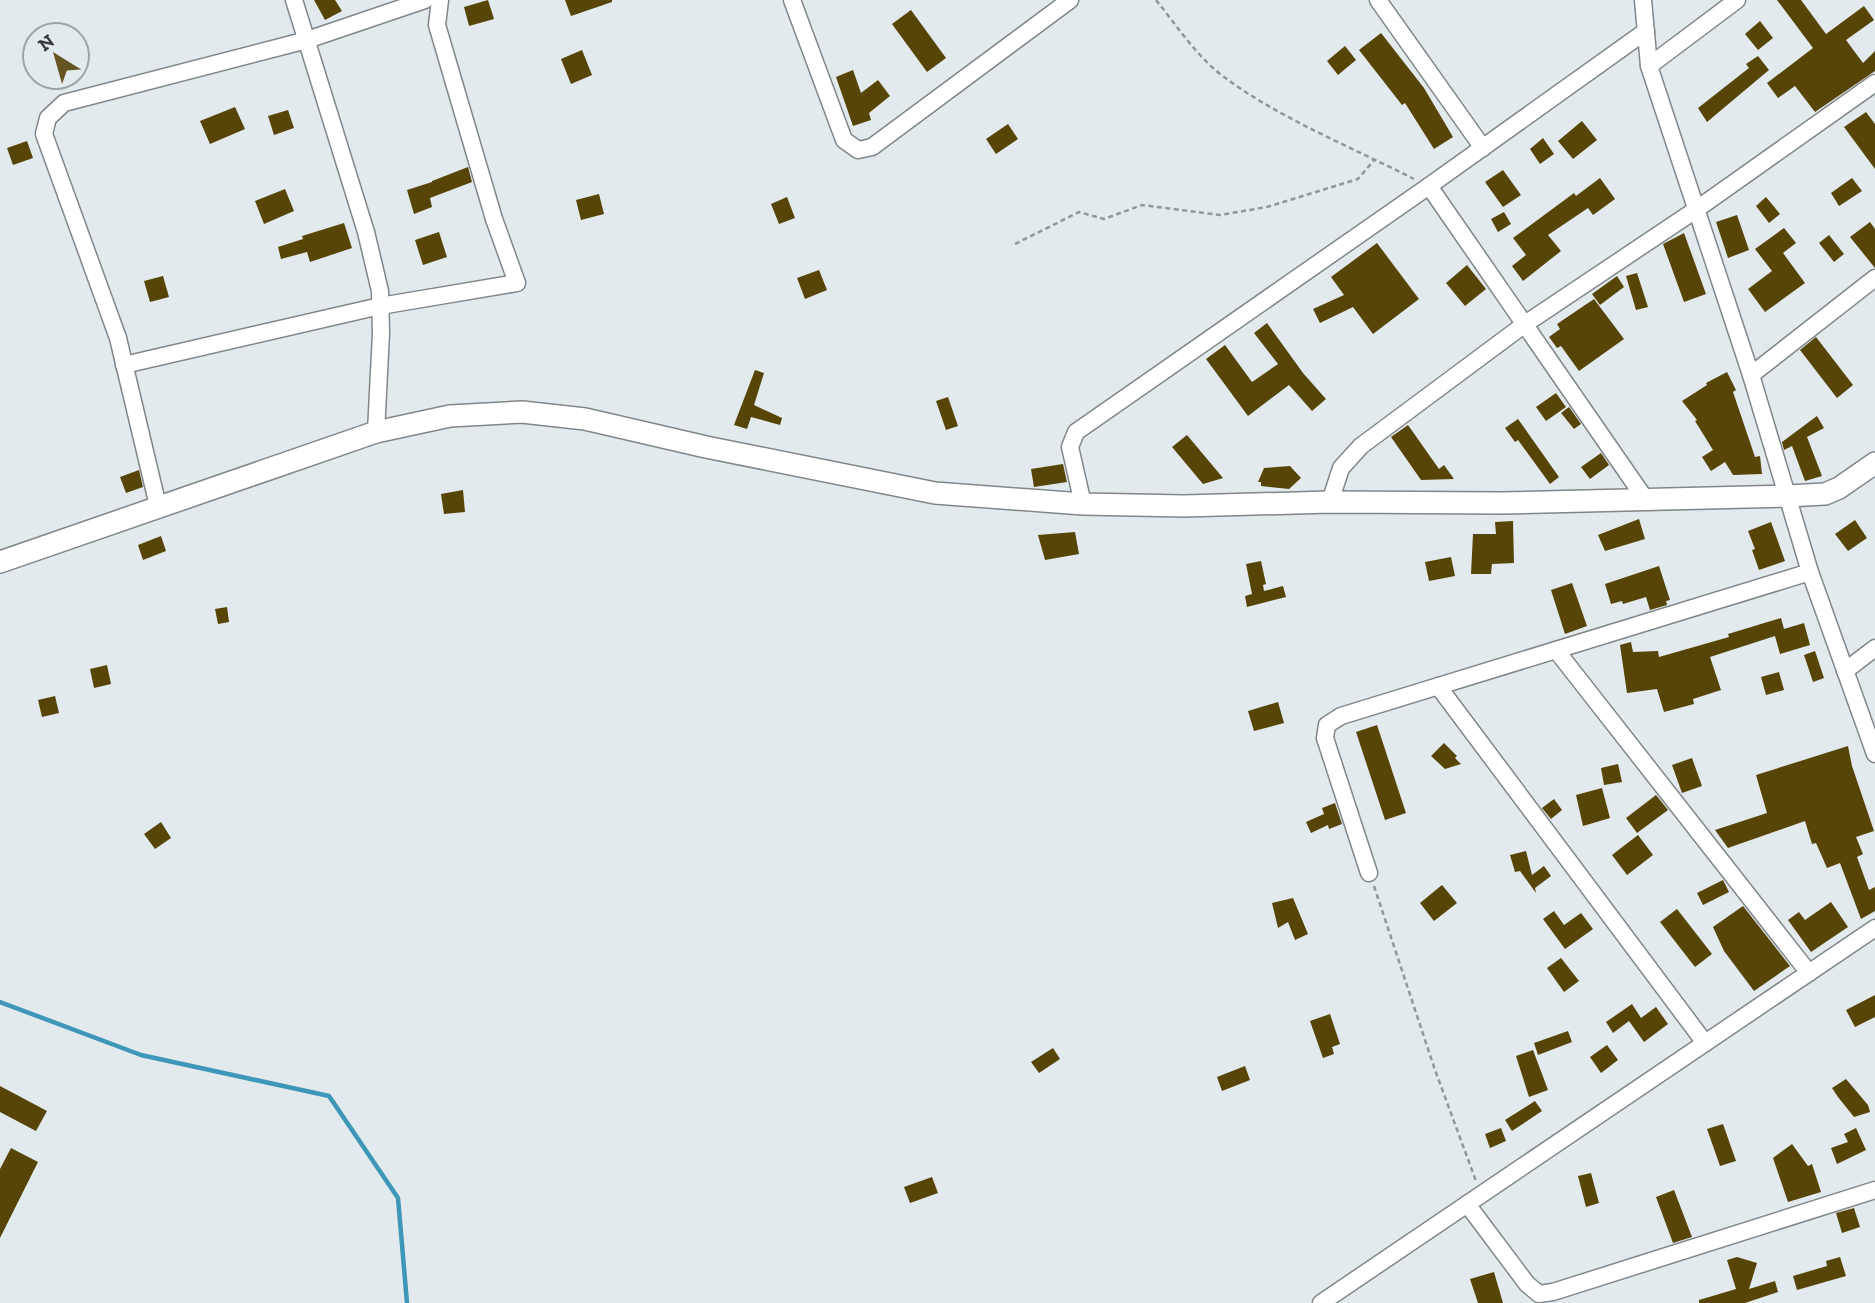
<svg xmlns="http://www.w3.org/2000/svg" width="1875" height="1303" font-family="'Zilla Slab',serif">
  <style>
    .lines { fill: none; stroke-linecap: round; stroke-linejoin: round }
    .stream { stroke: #3e96b8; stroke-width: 4.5 }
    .building { fill: #564506 }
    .minor-casing { stroke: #808689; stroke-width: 19 }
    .secondary-casing { stroke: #808689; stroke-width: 24 }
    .path { stroke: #919698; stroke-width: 2.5; stroke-dasharray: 5 3.5; stroke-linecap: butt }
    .minor { stroke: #fff; stroke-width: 16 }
    .secondary { stroke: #fff; stroke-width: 21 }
  </style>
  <rect width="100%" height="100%" fill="#e3eaed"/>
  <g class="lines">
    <path class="stream" d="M0,1002L141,1055L329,1096L398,1198L407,1303"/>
  </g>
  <g class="building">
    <path d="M314,0H335L342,11L325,20Z"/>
    <path d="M488,0L494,19L469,26L464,7Z"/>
    <path d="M565,0H612V2L571,16Z"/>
    <path d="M1777,0H1801L1826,34L1864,6L1874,20L1846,40L1863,63L1875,51V71L1815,112L1795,86L1778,98L1767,83L1813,48Z"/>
    <path d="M911,10L946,58L927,72L892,24Z"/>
    <path d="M1760,21L1773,38L1758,50L1745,34Z"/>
    <path d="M1381,33L1424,88L1453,137L1434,149L1405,103L1402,105L1359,50Z"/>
    <path d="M1345,46L1356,60L1338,75L1327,61Z"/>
    <path d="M582,50L592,75L571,84L561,59Z"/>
    <path d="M1758,56L1769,70L1707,122L1698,108L1749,68L1746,64Z"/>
    <path d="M853,70L861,93L878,80L890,96L869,113L871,120L853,126L836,77Z"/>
    <path d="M235,107L245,129L210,144L200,121Z"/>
    <path d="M288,110L294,128L274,135L268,116Z"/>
    <path d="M1866,112L1875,124V169L1844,127Z"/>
    <path d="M1582,121L1597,140L1573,159L1558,141Z"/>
    <path d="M1008,124L1018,139L996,154L986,139Z"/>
    <path d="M1543,138L1554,154L1540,164L1530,149Z"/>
    <path d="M27,141L33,158L13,165L7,148Z"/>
    <path d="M468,167L472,182L430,198L432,207L414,214L407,190L432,182V181Z"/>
    <path d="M1503,170L1521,195L1503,207L1485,182Z"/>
    <path d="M1600,178L1615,199L1593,215L1588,208L1548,235L1561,251L1523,281L1512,266L1526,255L1513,238L1574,193L1576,196Z"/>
    <path d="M1852,178L1862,191L1839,206L1831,193Z"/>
    <path d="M285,189L294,211L264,224L255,201Z"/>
    <path d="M599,194L604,214L581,220L576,200Z"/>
    <path d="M787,197L795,218L779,224L771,204Z"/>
    <path d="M1766,197L1780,214L1769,223L1756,206Z"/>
    <path d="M1504,212L1511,224L1498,232L1491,219Z"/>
    <path d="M1737,215L1749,250L1728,258L1716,222Z"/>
    <path d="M1870,222L1875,229V268L1850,237Z"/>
    <path d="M344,223L352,248L310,262L307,252L281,259L278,247L303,239L302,236Z"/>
    <path d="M1784,228L1796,243L1783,253L1805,283L1765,312L1748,289L1772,271L1755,249Z"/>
    <path d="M439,232L447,257L423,265L415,240Z"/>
    <path d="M1684,233L1706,294L1684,302L1663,244Z"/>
    <path d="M1829,235L1844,254L1834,262L1819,243Z"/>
    <path d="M1377,243L1419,299L1373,334L1353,307L1320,323L1313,309L1344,295L1331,277Z"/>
    <path d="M1467,265L1486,289L1465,306L1446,283Z"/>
    <path d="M819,270L827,290L805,299L797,278Z"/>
    <path d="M1637,273L1648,307L1636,310L1626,276Z"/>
    <path d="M163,276L169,297L150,302L144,281Z"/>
    <path d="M1617,276L1624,287L1600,305L1592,294Z"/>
    <path d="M1594,299L1624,339L1579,371L1561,346L1557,348L1549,337L1560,329L1557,324Z"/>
    <path d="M1267,323L1303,373L1326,399L1312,411L1289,385L1248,416L1206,359L1225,345L1252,382L1278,364L1254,333Z"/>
    <path d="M1816,337L1853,385L1837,398L1800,350Z"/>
    <path d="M755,370L764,373L754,405L782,418L780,425L751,417L747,429L734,425Z"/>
    <path d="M1727,372L1736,390L1733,392L1755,457L1760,456L1762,474L1733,475L1725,462L1711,471L1702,457L1713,450L1695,421L1697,420L1682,401L1707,385L1706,383Z"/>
    <path d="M1556,393L1566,407L1546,421L1536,407Z"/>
    <path d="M948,397L958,426L946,430L936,401Z"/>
    <path d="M1569,407L1581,424L1574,429L1561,413Z"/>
    <path d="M1817,416L1824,428L1807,437L1822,476L1805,481L1792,446L1784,450L1782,442Z"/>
    <path d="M1518,419L1559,477L1550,484L1518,440L1515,442L1505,428Z"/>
    <path d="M1408,425L1439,469L1444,465L1454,479L1421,480L1391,437Z"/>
    <path d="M1187,435L1223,478L1203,484L1172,447Z"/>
    <path d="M1601,453L1609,465L1590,479L1581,467Z"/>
    <path d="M1063,464L1067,482L1034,487L1031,469Z"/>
    <path d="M1290,466L1301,478L1289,489L1261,486V482H1258L1264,468Z"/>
    <path d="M139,470L143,487L126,493L120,477Z"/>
    <path d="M463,490L465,512L444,514L441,494Z"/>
    <path d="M1639,519L1645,539L1605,551L1598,535Z"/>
    <path d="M1855,520L1867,538L1848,551L1835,534Z"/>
    <path d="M1513,521L1514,563L1492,564L1491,574H1471L1473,534H1496L1495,522Z"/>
    <path d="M1771,522L1785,561L1759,570L1752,550L1755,549L1748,531Z"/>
    <path d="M1075,532L1079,554L1045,560L1038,535Z"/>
    <path d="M161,536L166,551L143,560L138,545Z"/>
    <path d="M1451,557L1455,576L1429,581L1425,562Z"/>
    <path d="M1261,561L1266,584L1263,585L1264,591L1283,586L1286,597L1247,607L1245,596L1252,594L1246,564Z"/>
    <path d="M1659,566L1670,600L1666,601L1667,605L1650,610L1646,597L1623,604L1622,601L1611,604L1605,584Z"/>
    <path d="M1572,583L1587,626L1565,634L1551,590Z"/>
    <path d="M227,607L229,622L218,624L215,609Z"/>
    <path d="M1781,618L1784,629L1804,623L1810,645L1780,654L1775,636L1710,657L1721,690L1693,699L1694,704L1664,712L1657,689L1627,693L1620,645L1631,642L1633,652L1658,651L1659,657L1729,637L1728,634Z"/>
    <path d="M1815,651L1824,678L1813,682L1804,655Z"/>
    <path d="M107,665L111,684L94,688L90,669Z"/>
    <path d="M1779,672L1784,690L1766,695L1761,677Z"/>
    <path d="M55,696L59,713L42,717L38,700Z"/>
    <path d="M1278,702L1284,723L1254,731L1248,711Z"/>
    <path d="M1377,725L1406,813L1385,820L1356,732Z"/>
    <path d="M1444,743L1457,756L1455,758L1461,764L1445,769L1431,756Z"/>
    <path d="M1848,746L1852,766L1874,831L1856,837L1863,854L1857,857L1869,890L1875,887V911L1861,919L1840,863L1827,868L1816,843L1812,844L1805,821L1728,848L1715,830L1767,813L1756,775Z"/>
    <path d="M1692,758L1702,786L1682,793L1672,765Z"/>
    <path d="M1618,764L1622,782L1604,785L1601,768Z"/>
    <path d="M1602,788L1610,818L1583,826L1576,795Z"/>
    <path d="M1656,795L1668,810L1637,833L1626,818Z"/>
    <path d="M1554,799L1562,810L1551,819L1542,808Z"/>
    <path d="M1335,803L1342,824L1329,829L1328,825L1311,833L1306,822L1324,814L1322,808Z"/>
    <path d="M161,822L171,838L155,849L144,834Z"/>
    <path d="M1638,835L1653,855L1627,875L1612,855Z"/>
    <path d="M1526,851L1532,875L1544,866L1551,876L1535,888L1536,893L1520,871L1515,872L1510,855Z"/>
    <path d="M1723,880L1729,892L1703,905L1697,893Z"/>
    <path d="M1442,885L1457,903L1434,921L1420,903Z"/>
    <path d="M1293,898L1308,934L1295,940L1288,922L1278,928L1272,903Z"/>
    <path d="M1831,902L1848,927L1811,952L1788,920L1799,912L1805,920Z"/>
    <path d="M1743,906L1790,966L1754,991L1724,951L1713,927Z"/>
    <path d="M1677,909L1712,954L1695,967L1660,922Z"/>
    <path d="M1554,911L1564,925L1581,913L1593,929L1565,949L1543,919Z"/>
    <path d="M1561,958L1579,981L1564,992L1547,968Z"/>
    <path d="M1875,995V1017L1855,1027L1846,1010Z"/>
    <path d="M1632,1004L1641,1018L1656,1007L1668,1024L1644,1042L1629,1021L1613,1033L1606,1022Z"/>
    <path d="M1330,1014L1340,1044L1332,1047L1334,1054L1323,1058L1310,1021Z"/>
    <path d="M1568,1031L1572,1042L1538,1055L1534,1043Z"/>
    <path d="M1607,1045L1618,1060L1601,1073L1590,1057Z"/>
    <path d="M1053,1048L1060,1059L1039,1073L1031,1062Z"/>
    <path d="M1533,1050L1548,1090L1529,1097L1516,1056Z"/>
    <path d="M1245,1066L1250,1080L1222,1091L1217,1077Z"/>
    <path d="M1846,1079L1868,1105L1870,1112L1854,1117L1838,1097L1832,1088Z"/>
    <path d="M0,1086L47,1111L36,1131L0,1112Z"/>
    <path d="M1535,1101L1542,1111L1512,1131L1505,1120Z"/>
    <path d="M1723,1124L1736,1161L1720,1166L1707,1129Z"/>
    <path d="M1501,1128L1506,1141L1490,1148L1485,1134Z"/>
    <path d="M1856,1128L1866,1150L1837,1164L1831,1148L1848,1142L1844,1134Z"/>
    <path d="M1792,1144L1808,1166L1812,1164L1821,1192L1788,1202L1773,1158Z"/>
    <path d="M11,1148L38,1162L0,1238V1169Z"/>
    <path d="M1591,1173L1599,1203L1586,1207L1578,1176Z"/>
    <path d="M932,1177L938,1193L910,1203L904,1187Z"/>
    <path d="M1674,1190L1692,1237L1673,1243L1656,1197Z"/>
    <path d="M1854,1208L1860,1227L1842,1233L1836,1213Z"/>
    <path d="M1737,1257L1757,1263L1749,1289L1775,1281L1778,1292L1745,1303H1699V1300L1736,1289L1727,1260Z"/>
    <path d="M1840,1257L1846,1276L1797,1290L1793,1276L1827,1266L1826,1261Z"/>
    <path d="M1494,1272L1503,1303H1478L1470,1279Z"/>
  </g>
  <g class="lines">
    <g class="minor-casing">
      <g id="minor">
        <path d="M294,0L366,232L380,291L381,333L376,432"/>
        <path d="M792,0L844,140L858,150L872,147L1070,0"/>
        <path d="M1378,0L1483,148"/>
        <path d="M1643,0L1649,66L1751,375L1810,572L1875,754"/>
        <path d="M1649,66L1737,0"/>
        <path d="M1429,186L1646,500"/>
        <path d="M124,365L380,306L517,283L494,219L437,25L440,0"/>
        <path d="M1751,375L1875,278"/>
        <path d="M1330,502L1341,468L1361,446L1525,324L1697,209L1875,83"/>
        <path d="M1083,504L1070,447L1076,432L1429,186L1646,31"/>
        <path d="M158,506L118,338L44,134L48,118L64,103L307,40L425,0"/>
        <path d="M1556,650L1809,973"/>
        <path d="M1845,671L1875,648"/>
        <path d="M1438,686L1705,1043"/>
        <path d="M1369,873L1325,738L1327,725L1341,716L1810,572"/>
        <path d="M1467,1204L1527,1284L1539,1294L1553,1292L1875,1190"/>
        <path d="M1321,1303L1875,928"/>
      </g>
    </g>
    <g class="secondary-casing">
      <path id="secondary" d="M0,562L376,432L450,416L522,412L585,419L706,447L935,493L1083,504L1184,506L1330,502L1501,503L1787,496L1825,494L1839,488L1875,463"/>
    </g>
    <g class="path">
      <path d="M1156,0C1177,26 1197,57 1224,77C1279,118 1353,148 1414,179"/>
      <path d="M1015,244L1079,212L1104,219L1142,205L1220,215L1267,207L1358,179L1375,159"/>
      <path d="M1374,886L1435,1070L1476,1181"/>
    </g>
    <use href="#minor" class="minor"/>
    <use href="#secondary" class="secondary"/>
  </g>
  <g transform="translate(56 56) rotate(323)"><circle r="33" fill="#e3eaed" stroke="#9fa4a6" stroke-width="2"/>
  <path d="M0-5L12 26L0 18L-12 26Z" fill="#655523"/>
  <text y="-10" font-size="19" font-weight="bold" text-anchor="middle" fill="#383b3c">N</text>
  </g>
</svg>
